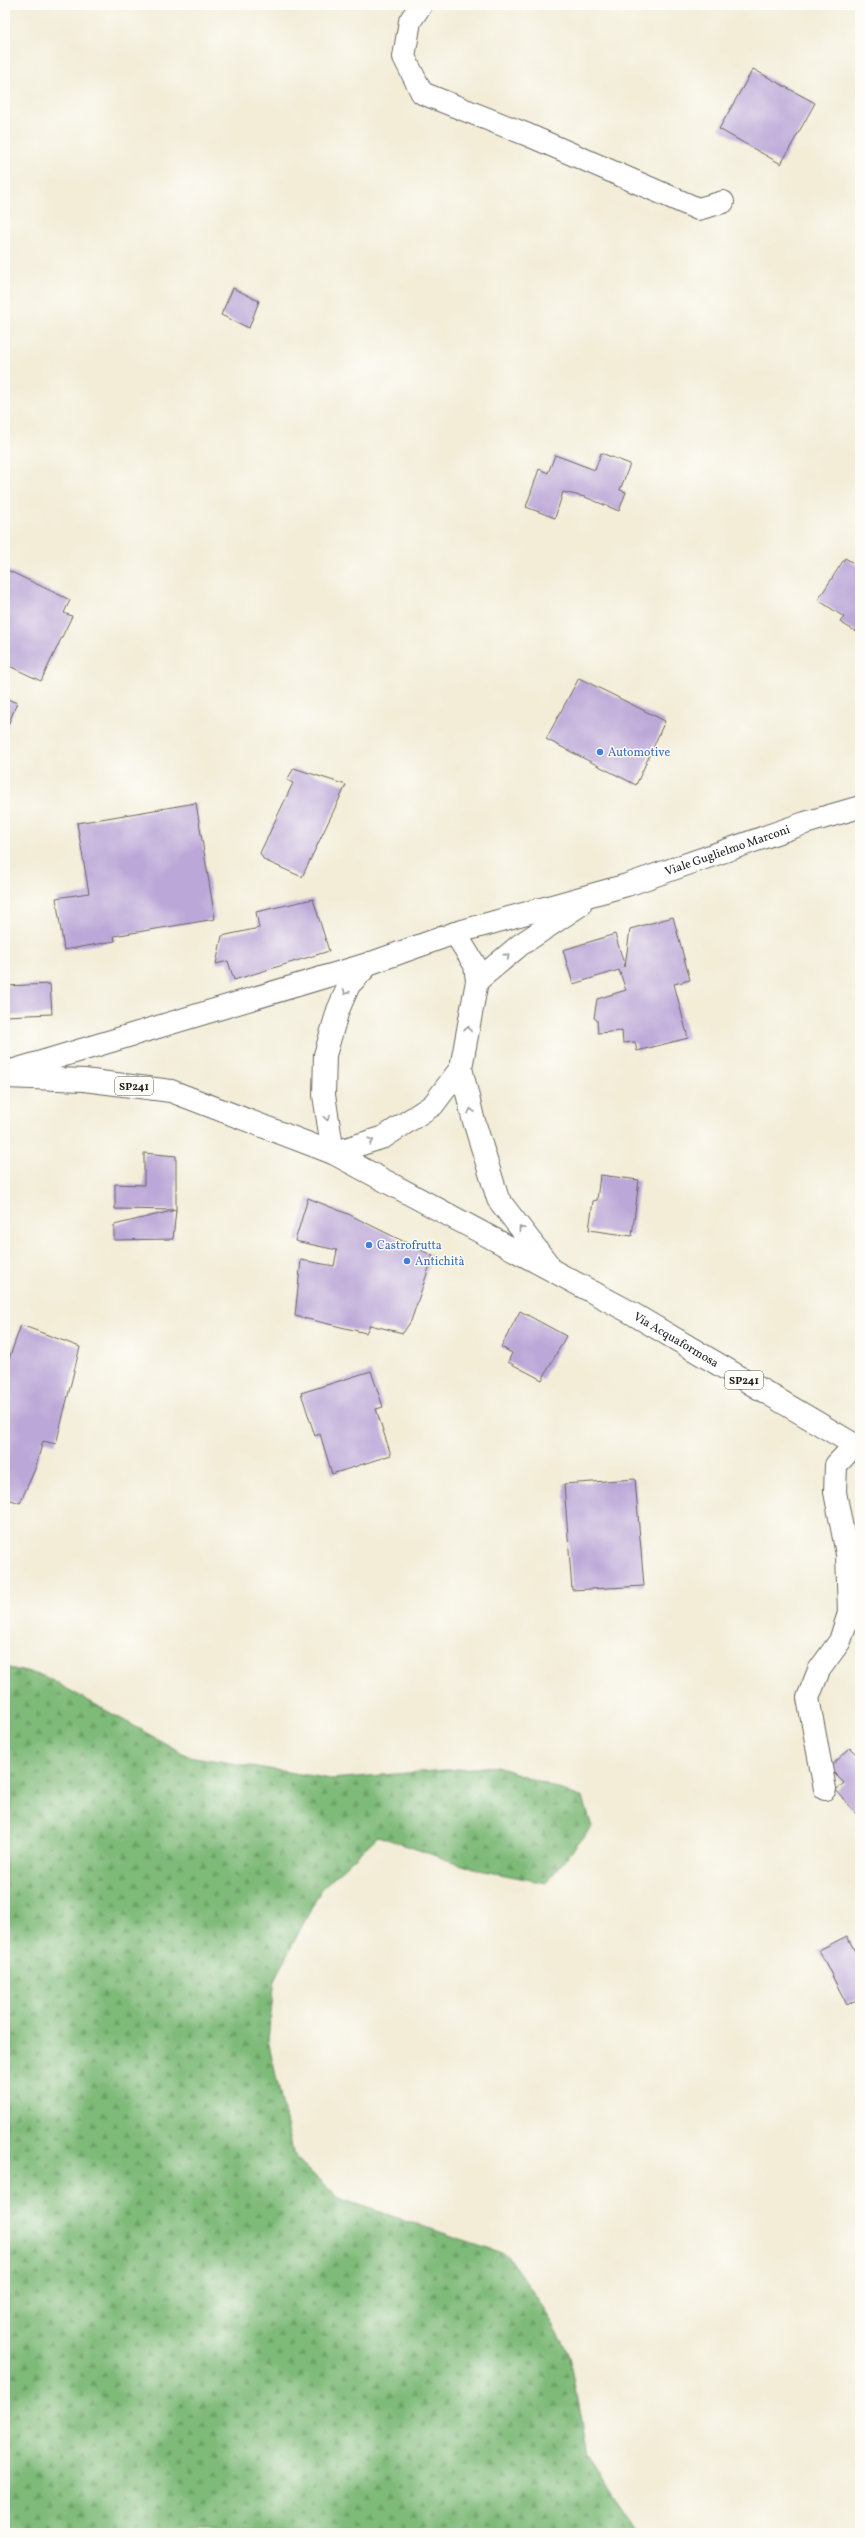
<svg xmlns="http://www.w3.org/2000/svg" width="865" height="2538" font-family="Vollkorn,serif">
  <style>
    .forest { fill: url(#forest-firs); stroke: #4d6b4a }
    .building { fill: #bca8d8 }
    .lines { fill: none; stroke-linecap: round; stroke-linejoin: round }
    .minor-casing { stroke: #67655e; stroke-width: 24 }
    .major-casing { stroke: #67655e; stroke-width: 24 }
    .minor { stroke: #fff; stroke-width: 22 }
    .major { stroke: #fff; stroke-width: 22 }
    .oneway { stroke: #999 }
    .shop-dot { fill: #3f7fe0; stroke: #fdfcf7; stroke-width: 1.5 }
    .labels { text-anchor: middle; stroke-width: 3; stroke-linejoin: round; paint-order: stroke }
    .shield { fill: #fdfcf7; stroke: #605f5e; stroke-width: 1 }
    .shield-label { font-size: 11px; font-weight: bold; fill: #1c1c1c }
    .shop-label { font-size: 12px; fill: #366cbe; stroke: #fdfcf7; text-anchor: start }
    .street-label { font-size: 12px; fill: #1c1c1c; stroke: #fdfcf7 }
  </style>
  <defs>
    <pattern id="forest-firs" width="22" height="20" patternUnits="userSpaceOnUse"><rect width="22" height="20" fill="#7eba78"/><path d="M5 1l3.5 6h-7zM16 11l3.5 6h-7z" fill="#6c9f67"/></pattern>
  </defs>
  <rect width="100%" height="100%" fill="#fdfcf7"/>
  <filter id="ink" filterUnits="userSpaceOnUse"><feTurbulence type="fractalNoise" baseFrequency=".025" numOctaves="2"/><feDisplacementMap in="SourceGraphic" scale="8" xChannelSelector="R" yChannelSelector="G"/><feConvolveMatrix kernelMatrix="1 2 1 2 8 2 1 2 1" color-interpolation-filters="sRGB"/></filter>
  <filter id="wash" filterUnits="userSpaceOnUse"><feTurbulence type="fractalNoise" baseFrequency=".012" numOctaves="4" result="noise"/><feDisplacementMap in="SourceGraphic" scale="16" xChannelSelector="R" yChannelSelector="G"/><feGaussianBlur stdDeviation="0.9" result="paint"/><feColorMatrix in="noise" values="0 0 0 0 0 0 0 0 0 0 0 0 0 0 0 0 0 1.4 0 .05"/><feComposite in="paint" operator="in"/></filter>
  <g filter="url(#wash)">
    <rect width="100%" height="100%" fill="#f3edd8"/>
    <path class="forest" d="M5,1667L44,1676L188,1756L331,1779L497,1766L583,1798L592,1827L546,1883L474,1869L378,1836L322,1888L275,1978L268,2040L294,2156L338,2198L506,2254L542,2305L570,2356L588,2454L636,2533H5V2187L9,2151L5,2143Z"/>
    <g id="blocks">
      <g class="building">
        <path d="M753,69L815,103L781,164L719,129Z"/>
        <path d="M233,288L259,301L249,328L221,315Z"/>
        <path d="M601,453L630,464L620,490L626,492L619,511L585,497L563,492L555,518L526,507L539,469L548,473L555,455L595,470Z"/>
        <path d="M845,558L860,567V634L840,622L844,617L818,600Z"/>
        <path d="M5,569L70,600L64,613L72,616L41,681L5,664Z"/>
        <path d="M579,678L665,721L636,785L546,739Z"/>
        <path d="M5,698L17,703L5,732Z"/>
        <path d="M294,768L346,785L302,877L264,860L260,853L293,783L287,780Z"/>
        <path d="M196,803L215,919L114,936L115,941L64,950L56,898L89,893L77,823Z"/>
        <path d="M313,899L329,951L234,980L228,961L216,964L222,936L259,928L256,912Z"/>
        <path d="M673,917L690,980L674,984L688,1038L637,1051L635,1042L623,1043L622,1031L598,1033L597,1020L594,1018L597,999L626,990L619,970L573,984L563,950L615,934L625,967L630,929Z"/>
        <path d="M50,984L52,1014L5,1016V986Z"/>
        <path d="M144,1153L176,1156V1210L115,1209V1184L144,1185Z"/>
        <path d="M600,1175L639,1180L632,1236L589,1230L593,1201L597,1200Z"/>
        <path d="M308,1198L348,1214L433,1256L411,1321L403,1333L370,1325L366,1333L295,1316L301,1260L334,1266L337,1250L295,1241Z"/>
        <path d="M176,1210L173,1239L114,1240V1225Z"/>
        <path d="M520,1311L566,1336L542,1380L508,1362L512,1353L501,1347Z"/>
        <path d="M21,1325L80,1347L56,1444L43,1441L35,1469L20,1503L5,1498V1370Z"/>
        <path d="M371,1371L383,1407L376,1409L391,1455L332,1474L320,1434L315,1436L301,1393Z"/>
        <path d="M635,1479L644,1586L572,1590L564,1484Z"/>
        <path d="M850,1748L860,1758V1818L836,1790L844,1783L829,1768Z"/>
        <path d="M847,1936L860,1961V1998L847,2005L819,1950Z"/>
      </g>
    </g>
  </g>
  <g filter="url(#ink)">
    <use href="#blocks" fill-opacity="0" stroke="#67655e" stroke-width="1"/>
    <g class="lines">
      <g class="minor-casing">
        <g id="minor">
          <path d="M421,5L410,21L404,57L422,93L528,135L698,209L723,202"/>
          <path d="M825,1789L808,1698L819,1670L840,1641L849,1613L847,1554L835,1492L836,1465L854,1446"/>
        </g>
      </g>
      <g class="major-casing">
        <g id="major">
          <path d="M455,933L475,965L477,981L461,1068L473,1118L498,1199L548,1264"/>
          <path d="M477,981L520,945L580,905"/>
          <path id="s1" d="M8,1072L371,963L455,933L627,885L805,823L860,807"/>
          <path id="s2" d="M5,1077L84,1080L171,1091L333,1153L628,1311L860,1448"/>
          <path d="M333,1153L324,1095L325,1055L338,1010L349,985L370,963"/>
          <path d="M333,1153L384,1137L433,1105L461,1068"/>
        </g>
      </g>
      <use href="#minor" class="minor"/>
      <use href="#major" class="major"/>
    </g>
    <defs><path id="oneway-chevron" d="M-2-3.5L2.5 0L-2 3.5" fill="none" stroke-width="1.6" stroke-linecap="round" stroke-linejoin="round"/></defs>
    <g class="oneway">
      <use href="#oneway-chevron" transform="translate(507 956) rotate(-40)"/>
      <use href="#oneway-chevron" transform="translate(346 992) rotate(113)"/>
      <use href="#oneway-chevron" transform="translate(468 1029) rotate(-80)"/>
      <use href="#oneway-chevron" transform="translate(471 1111) rotate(-103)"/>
      <use href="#oneway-chevron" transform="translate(327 1118) rotate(82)"/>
      <use href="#oneway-chevron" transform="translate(371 1141) rotate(-17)"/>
      <use href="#oneway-chevron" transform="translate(521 1229) rotate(-128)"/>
    </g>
  </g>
  <g class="shop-dot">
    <circle cx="600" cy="752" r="4"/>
    <circle cx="369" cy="1245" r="4"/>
    <circle cx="407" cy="1261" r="4"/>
  </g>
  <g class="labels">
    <g class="shield">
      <rect x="115" y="1077" width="38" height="18" rx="3"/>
      <rect x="725" y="1371" width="38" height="18" rx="3"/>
    </g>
    <g class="shield-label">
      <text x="134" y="1090">SP241</text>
      <text x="744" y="1384">SP241</text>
    </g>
    <g class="shop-label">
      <text x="608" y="756">Automotive</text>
      <text x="377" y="1249">Castrofrutta</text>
      <text x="415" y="1265">Antichità</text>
    </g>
    <g class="street-label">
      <text dy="4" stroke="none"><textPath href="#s1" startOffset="753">Viale Guglielmo Marconi</textPath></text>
      <text dy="4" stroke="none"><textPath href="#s2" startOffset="731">Via Acquaformosa</textPath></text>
    </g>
  </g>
  <rect width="865" height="2538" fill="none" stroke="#fdfcf7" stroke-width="20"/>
</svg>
